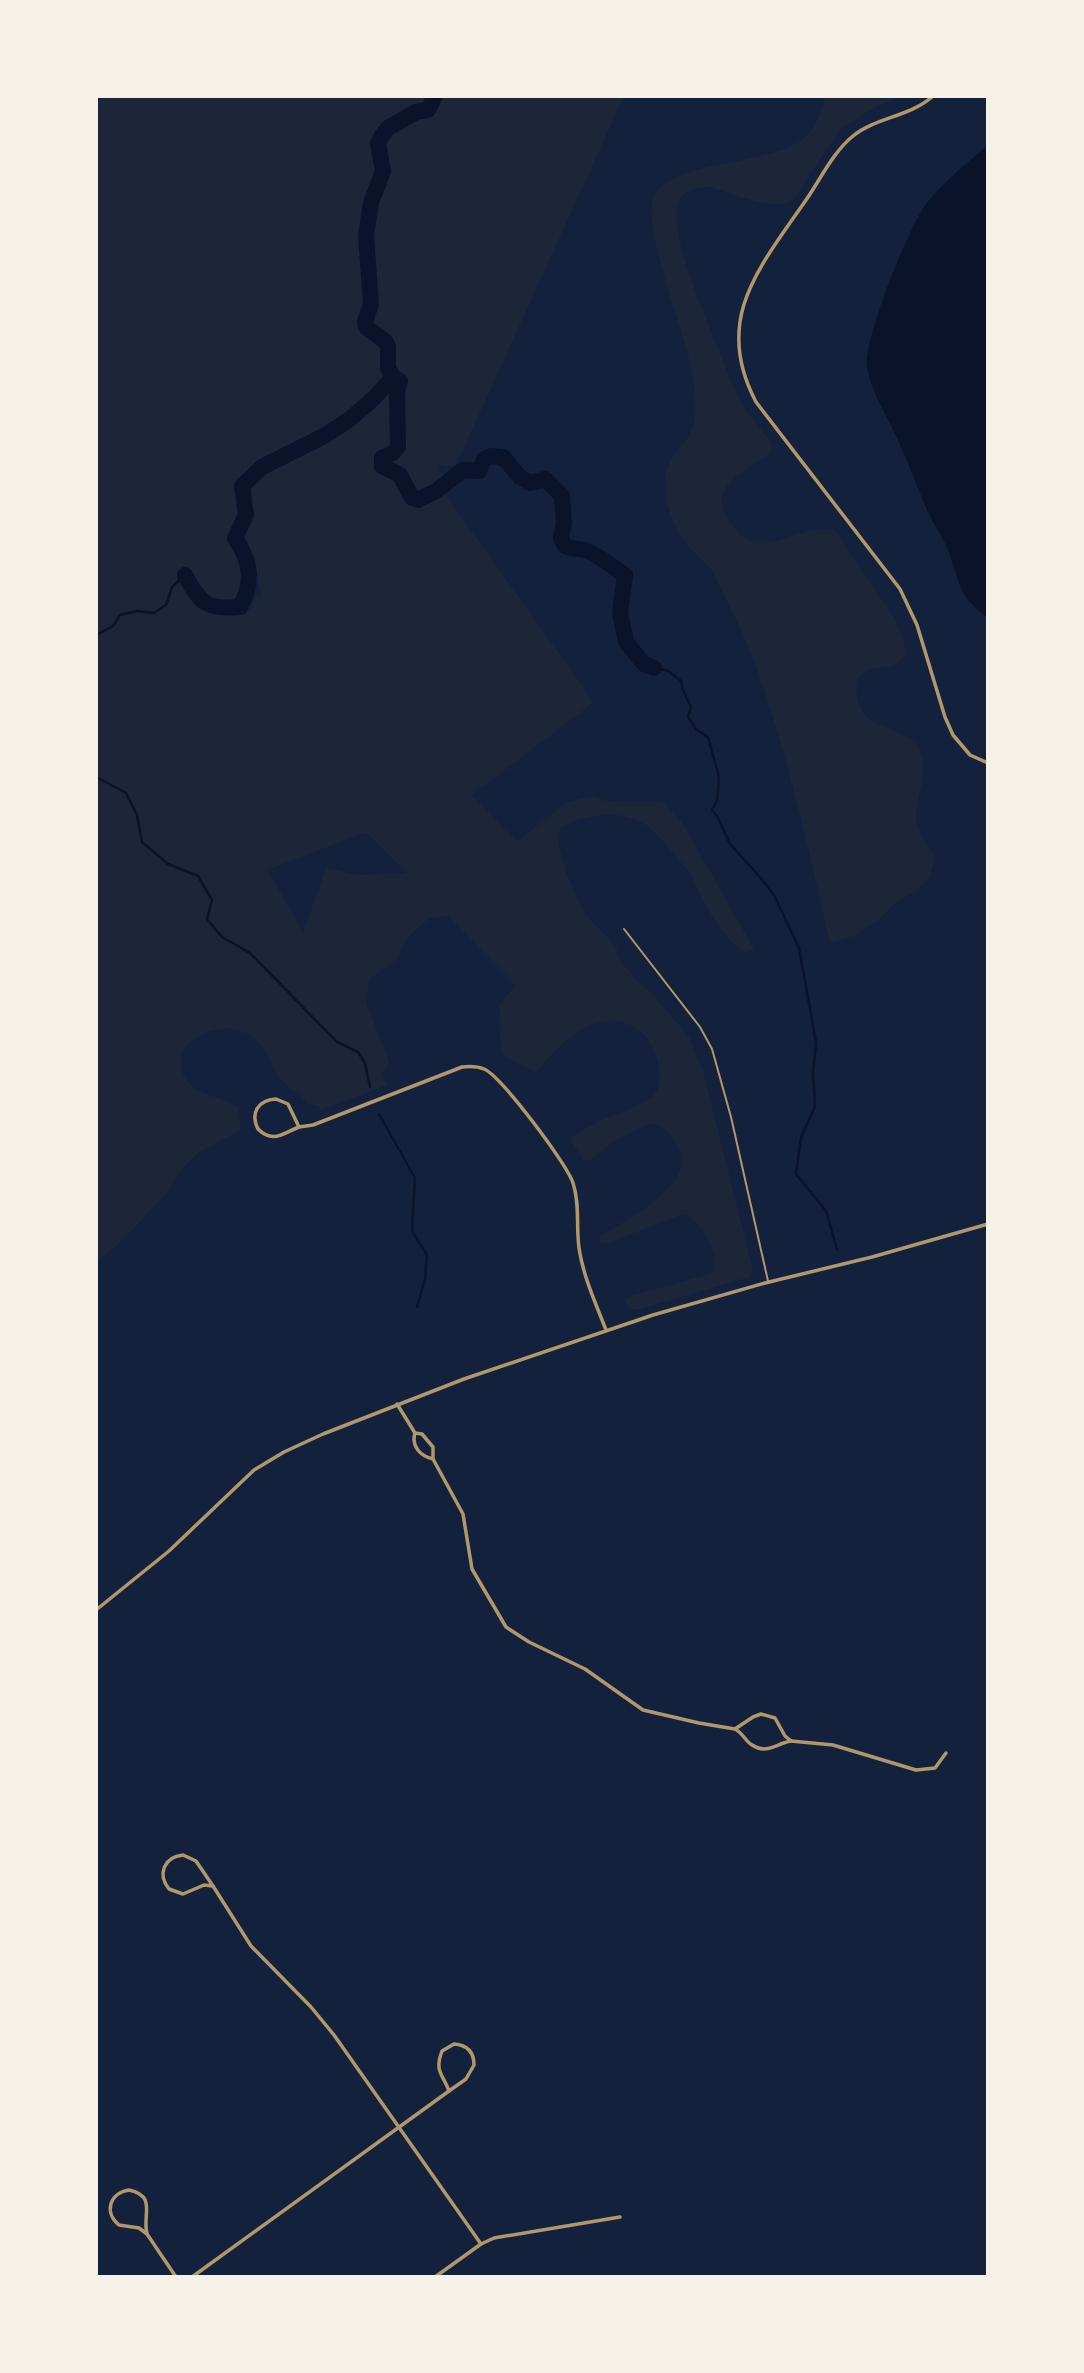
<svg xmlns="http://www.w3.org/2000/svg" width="1084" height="2373" font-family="'Public Sans',sans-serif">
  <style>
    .green { fill: #1d2539; fill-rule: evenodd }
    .water { fill: #0b132b }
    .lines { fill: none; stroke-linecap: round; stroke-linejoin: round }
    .stream { stroke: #0b132b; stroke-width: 2.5 }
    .river { stroke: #0b132b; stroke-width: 16 }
    .service { stroke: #b1986c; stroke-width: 2 }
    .minor { stroke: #b1986c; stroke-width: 3.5 }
  </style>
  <rect width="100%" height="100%" fill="#14213d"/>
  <g class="green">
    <path d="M96,96H624L456,465L449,467L439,464L437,470L447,478L443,488L444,493L594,702L472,795L517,842L567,802L594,796L606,801L662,802L682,822L754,949L746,953C725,940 711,916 700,894C697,888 695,881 691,875C686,867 679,861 674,854C665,844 655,830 644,824C618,809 585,814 561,827L558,843L566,872L579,901L586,915L618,949L615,954L638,982L651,992L689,1037L703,1071L753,1270L750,1277L640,1309H629L624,1300L630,1296L713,1273C720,1254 701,1219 683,1214L606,1244L600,1242V1237C625,1219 695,1188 679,1150C673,1137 667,1129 653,1123L621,1137L588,1161L583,1160L572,1142L571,1137C580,1132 590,1126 599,1121C617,1113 638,1109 653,1096C668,1083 656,1044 642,1033C636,1028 626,1022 618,1021C585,1018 557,1047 538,1070L533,1072C523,1065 508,1061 501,1051L499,1006L515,985L448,916L430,918L415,930L402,946L396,960L369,979L366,1002L389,1062L381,1075L387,1085L321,1110L319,1106L308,1104C300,1094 289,1089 281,1079C268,1064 266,1042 246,1033C211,1016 159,1051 190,1084C200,1095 225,1098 238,1108L241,1130L199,1152L181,1170L170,1189L126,1237L96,1263ZM258,581L261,593L260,596L256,594L250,610L238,611L220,609ZM366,832L406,873L358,875L326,868L303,933L268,870Z"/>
    <path d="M825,96H902L876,107L840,129L793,200C773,212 732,193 710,187C696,187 680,191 677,207C670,237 709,325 721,356C727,369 731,383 737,396C746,413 760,428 772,444L771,454C746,469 707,486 728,520C733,527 738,534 746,539C776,553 809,521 835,531L896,620L907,652C896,676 868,660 858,680C856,684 856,691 857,696C863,734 904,723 919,749C932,771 913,800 917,824C919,836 929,847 935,857L929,879L912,893L896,902L880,918L854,936L830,943C808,847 787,751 753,658C742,629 726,600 712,571C704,561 694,554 687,544C670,522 656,486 671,460C682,442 693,438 695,414C698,378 683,339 673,305C666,284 645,216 654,197C673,157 775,168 808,135C817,126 822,108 825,96Z"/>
  </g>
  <path class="water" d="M988,145V618C958,596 960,584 949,552C944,539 935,527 929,514C917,488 908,461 896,436C886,414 871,392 867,367C863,339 908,229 926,204C943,182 967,163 988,145Z"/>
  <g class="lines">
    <g class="stream">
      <path d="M96,635L113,626L120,615L137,611L154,613L166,605L172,587L185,575"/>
      <path d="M654,668L668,671L681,681L683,690L691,707L688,717L697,730L708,737L719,777L717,801L712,810L717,816L730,844L759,876L774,895L799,948L816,1042L813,1073L815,1106L801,1138L796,1174L826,1211L837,1249"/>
      <path d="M96,777L126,793L137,815L142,842L168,864L198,876L212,900L207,919L222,937L250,953L337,1042L358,1052L365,1063L370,1087"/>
      <path d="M379,1114L415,1178L412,1231L427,1255L425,1279L417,1307"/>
    </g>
    <g class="river">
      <path d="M435,96L428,110L416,112L388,128L381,137L378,144L383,171L371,203L366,235L371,304L365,322L366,327L386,342L388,347V368L393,377L400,381L397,392L398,447L393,453L382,458V466L400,475L412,498L418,500L436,491L463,470L479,471L484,459L491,456L503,457L520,477L530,483L545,479L562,496L564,523L561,538L564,545C571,550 577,548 585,550C599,555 613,567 625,575L620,613L626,642L644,664L654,668"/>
      <path d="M185,575C200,604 208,610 240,607C254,582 251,562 235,538L246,515L242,486L262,467L324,436L350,419L374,398L393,377"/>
    </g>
    <path class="service" d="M624,929L700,1027L712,1049L731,1117L768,1281"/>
    <g class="minor">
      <path d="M933,96C910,117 876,117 853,136C833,152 820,180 806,200C760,267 712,319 756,402L900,589L917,625L945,717L953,735L970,755L988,763"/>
      <path d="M276,1099L288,1104L299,1127C283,1133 273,1144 258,1129C250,1113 258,1100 276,1099Z"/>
      <path d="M299,1127L313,1125L462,1067C470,1066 477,1066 484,1069C501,1076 567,1164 573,1183C580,1204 576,1227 579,1248C583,1276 596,1304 606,1330"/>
      <path d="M397,1404L415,1433"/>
      <path d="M433,1459C420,1456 411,1446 415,1433L422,1434L433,1447V1459L463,1514L472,1569L506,1627L529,1642L585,1669L643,1710L699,1723L735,1729"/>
      <path d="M96,1610L169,1551L254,1470L284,1452L323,1434L464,1379L653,1315L765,1283L872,1257L988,1224"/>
      <path d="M761,1714L775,1718L785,1736L791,1741C777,1743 767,1755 752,1745C745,1741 743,1733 735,1729L753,1717Z"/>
      <path d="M791,1741L833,1745L916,1770L935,1768L946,1753"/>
      <path d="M183,1855L196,1861L213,1886L204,1885L183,1894L169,1889C157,1874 164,1857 183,1855Z"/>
      <path d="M213,1886L251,1946L311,2007L334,2035L481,2244"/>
      <path d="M454,2044C467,2045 474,2052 474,2065L466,2079L449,2091C443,2074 434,2072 442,2051Z"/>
      <path d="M129,2190C157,2196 142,2215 147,2234L139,2228L119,2225C104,2213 109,2193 129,2190Z"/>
      <path d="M147,2234L176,2277"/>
      <path d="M192,2277L449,2091"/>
      <path d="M435,2277L481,2244L494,2238L620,2217"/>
    </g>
  </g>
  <rect width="1084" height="2373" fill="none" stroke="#f6f1e7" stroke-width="196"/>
</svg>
